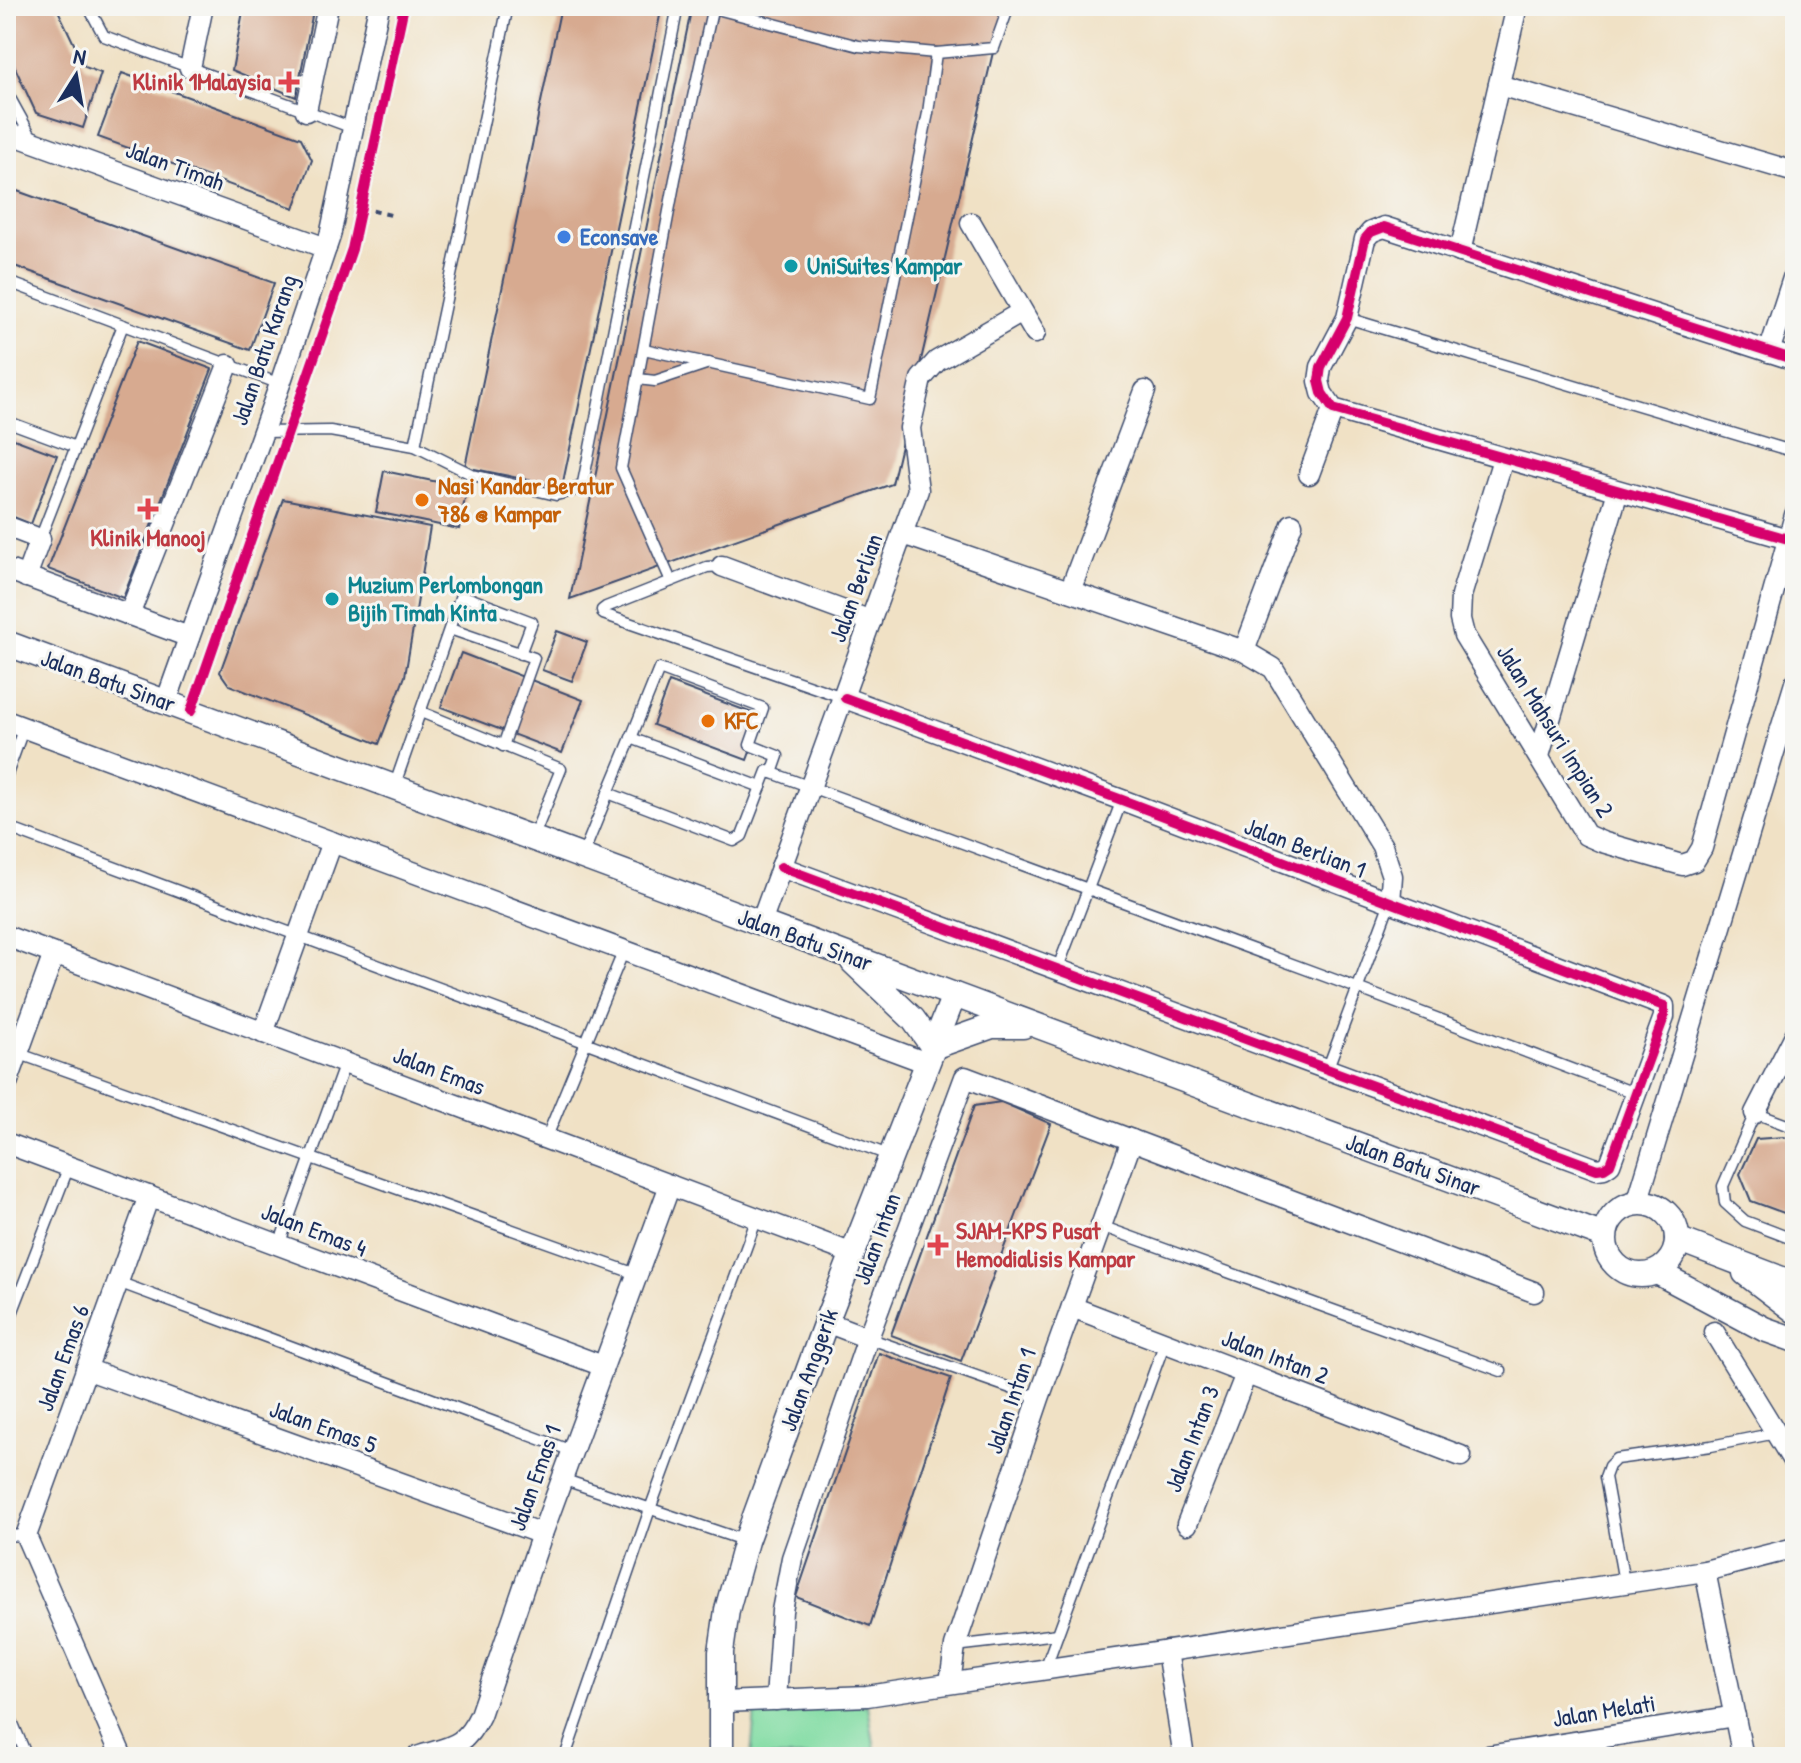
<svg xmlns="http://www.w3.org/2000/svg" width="1801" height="1763" font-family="'Patrick Hand',sans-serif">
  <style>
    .green { fill: #81dca3; stroke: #4e8680; stroke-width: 2 }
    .building { fill: #d7aa90 }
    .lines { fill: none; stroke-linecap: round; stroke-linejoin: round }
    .service-casing { stroke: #3b4a6d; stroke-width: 13 }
    .minor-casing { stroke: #3b4a6d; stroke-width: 23 }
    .tertiary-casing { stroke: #3b4a6d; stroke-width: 27 }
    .path { stroke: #3b4a6d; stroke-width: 4; stroke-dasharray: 6 6; stroke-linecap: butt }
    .service { stroke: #fff; stroke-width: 10 }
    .minor { stroke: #fff; stroke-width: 20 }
    .tertiary { stroke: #fff; stroke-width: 24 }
    .cycleway-casing { stroke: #f6f6f2; stroke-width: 15 }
    .cycleway { stroke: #d6006c; stroke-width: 10 }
    .health-dot { fill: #e0444e; stroke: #f6f6f2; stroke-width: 3 }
    .shop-dot { fill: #3f7fe0; stroke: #f6f6f2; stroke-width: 3 }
    .culture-dot { fill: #0f9aa8; stroke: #f6f6f2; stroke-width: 3 }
    .food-dot { fill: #e8710a; stroke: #f6f6f2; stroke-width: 3 }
    .labels { text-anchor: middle; stroke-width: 6; stroke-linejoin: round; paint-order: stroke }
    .health-label { font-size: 24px; font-weight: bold; fill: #be3a42; stroke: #f6f6f2; text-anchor: end }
    .street-label { font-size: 24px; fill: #1b2f5e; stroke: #f6f6f2 }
    .shop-label { font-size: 24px; font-weight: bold; fill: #366cbe; stroke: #f6f6f2; text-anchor: start }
    .culture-label { font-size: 24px; font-weight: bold; fill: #0d838f; stroke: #f6f6f2; text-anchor: start }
    .food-label { font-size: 24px; font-weight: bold; fill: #c56008; stroke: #f6f6f2; text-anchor: start }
  </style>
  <rect width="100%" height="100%" fill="#f6f6f2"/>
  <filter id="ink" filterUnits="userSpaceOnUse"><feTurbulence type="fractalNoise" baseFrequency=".0125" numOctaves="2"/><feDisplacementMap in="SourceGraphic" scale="16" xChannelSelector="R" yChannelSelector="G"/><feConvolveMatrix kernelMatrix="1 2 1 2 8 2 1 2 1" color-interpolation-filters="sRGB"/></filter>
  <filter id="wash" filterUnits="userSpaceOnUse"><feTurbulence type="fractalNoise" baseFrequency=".006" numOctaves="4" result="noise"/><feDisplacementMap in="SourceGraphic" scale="32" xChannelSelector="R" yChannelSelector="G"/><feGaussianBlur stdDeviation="1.8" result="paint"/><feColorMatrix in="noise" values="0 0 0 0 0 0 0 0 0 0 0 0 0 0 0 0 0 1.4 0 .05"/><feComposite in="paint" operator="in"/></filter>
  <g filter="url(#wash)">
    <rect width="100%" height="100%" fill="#f0e1c5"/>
    <path class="green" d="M868,1705L876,1757H751L755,1711Z"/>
    <g id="blocks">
      <g class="building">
        <path d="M6,6H56L85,67L101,73L83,128L36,113L6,48Z"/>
        <path d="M244,6H314L296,97L232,70Z"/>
        <path d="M561,6H662L562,487L465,467Z"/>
        <path d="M692,6H1009L994,48L892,484L570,599Z"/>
        <path d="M122,73L301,138L312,160L294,208L98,137Z"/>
        <path d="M6,187L274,283L250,350L6,263Z"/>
        <path d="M137,341L212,369L123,598L48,569Z"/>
        <path d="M6,436L57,455L31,524L6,514Z"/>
        <path d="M384,471L467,488L459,529L376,512Z"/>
        <path d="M283,499L430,527L405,676L379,744L229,685L220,672Z"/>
        <path d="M557,631L587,642L572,681L542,670Z"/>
        <path d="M461,653L583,700L562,753L441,707Z"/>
        <path d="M669,682L763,717L747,760L653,725Z"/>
        <path d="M1001,1102L1051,1124L961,1361L891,1335L974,1106Z"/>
        <path d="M1784,1137L1795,1141V1217L1751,1201L1740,1174L1756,1139Z"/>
        <path d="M879,1353L951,1378L870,1626L796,1597Z"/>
      </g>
    </g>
  </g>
  <g filter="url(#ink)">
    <use href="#blocks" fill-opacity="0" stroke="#3b4a6d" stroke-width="2"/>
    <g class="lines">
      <g class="service-casing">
        <g id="service">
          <path d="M88,6L104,36L353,128"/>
          <path d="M713,8L859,46L936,53"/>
          <path d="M6,91L32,138"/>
          <path d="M6,281L280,384"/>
          <path d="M1347,318L1795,452"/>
          <path d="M644,349L870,399L928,113L936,53L994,48L1009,6"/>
          <path d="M638,379L655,381L709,363"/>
          <path d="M6,421L76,447"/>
          <path d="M263,432L330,431L415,446L473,475L556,495L572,491L583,483L678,6"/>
          <path d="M415,446L508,6"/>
          <path d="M40,539L123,325"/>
          <path d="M722,566L707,567L606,607L602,610L603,614L845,698"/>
          <path d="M671,581L621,468L675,179L713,6"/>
          <path d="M450,629L534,658L503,746"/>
          <path d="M421,712L561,769L533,838"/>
          <path d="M631,738L659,669L763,708L750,745L778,756L772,773"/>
          <path d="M6,777L24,727"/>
          <path d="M394,787L461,595L532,622L520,654"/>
          <path d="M608,793L631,738L761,787"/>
          <path d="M6,827L891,1156"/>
          <path d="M582,857L608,793L734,841L742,836L767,771L1357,988L1637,1094"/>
          <path d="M1057,970L1122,800"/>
          <path d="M17,1053L636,1274"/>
          <path d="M1327,1070L1390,902"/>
          <path d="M1795,1128L1755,1113L1723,1186L1725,1203L1745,1221L1795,1240"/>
          <path d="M546,1139L624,950"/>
          <path d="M1101,1226L1501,1371"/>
          <path d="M279,1245L345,1063"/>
          <path d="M118,1282L572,1451"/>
          <path d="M6,1329L69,1166"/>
          <path d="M868,1338L1039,1398"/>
          <path d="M562,1479L746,1541"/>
          <path d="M6,1535L26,1536"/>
          <path d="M1624,1582L1605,1477L1609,1466L1616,1459L1711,1446L1776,1433"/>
          <path d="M955,1646L1058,1634"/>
          <path d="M1045,1669L1165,1342"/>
          <path d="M6,1707L27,1757"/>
          <path d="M565,1757L650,1509L757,1218"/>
        </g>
      </g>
      <g class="minor-casing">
        <g id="minor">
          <path d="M190,68L203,6"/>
          <path d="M1499,85L1795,172"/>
          <path d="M306,111L328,6"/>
          <path d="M6,132L326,248"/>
          <path d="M971,223L1035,333"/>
          <path d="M1460,252L1517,6"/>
          <path d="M1769,352L1795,272"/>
          <path d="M1503,459L1461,596L1460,619L1464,635L1586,835L1602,842L1682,865L1694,861L1702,848L1795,515"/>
          <path d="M1309,474L1333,409"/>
          <path d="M6,526L40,539L26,577"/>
          <path d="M903,534L1244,651L1273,668L1382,846L1392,876L1390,902"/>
          <path d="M1788,539L1333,409L1322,393L1319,381L1321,367L1347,318L1365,239L1371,232L1384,227L1795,360"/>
          <path d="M722,566L871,621"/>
          <path d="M6,569L189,637"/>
          <path d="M1070,591L1145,391"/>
          <path d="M129,615L228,365"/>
          <path d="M1244,651L1292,524"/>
          <path d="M166,702L280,384L330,236L379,6"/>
          <path d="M6,721L927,1063"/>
          <path d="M1539,756L1618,491"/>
          <path d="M781,867L1597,1169L1604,1168L1610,1164L1664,1017V1006L1122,800L845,698"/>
          <path d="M761,923L918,490L910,428L921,379L937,361L1022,312"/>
          <path d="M6,936L853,1254"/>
          <path d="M263,1033L332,842"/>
          <path d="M6,1086L54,954"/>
          <path d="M1755,1113L1795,1035"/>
          <path d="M6,1143L603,1366"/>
          <path d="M1637,1203L1795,683"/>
          <path d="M1072,1307L1461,1456"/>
          <path d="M826,1322L868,1338"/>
          <path d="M1714,1332L1795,1464"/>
          <path d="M86,1369L542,1534"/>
          <path d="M1187,1524L1246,1374"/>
          <path d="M1705,1571L1743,1757"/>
          <path d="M1167,1651L1184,1757"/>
          <path d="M950,1683L955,1646L1039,1398L1132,1140"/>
          <path d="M776,1700L782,1611L792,1558L868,1338L965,1077L1534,1292"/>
          <path d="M722,1702L867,1696L1705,1571L1795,1548"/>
          <path d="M122,1757L26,1536L149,1196"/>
          <path d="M417,1757C450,1746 464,1749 480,1715L542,1534L670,1185"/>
          <path d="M1481,1757L1735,1716"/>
        </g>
      </g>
      <g class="tertiary-casing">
        <g id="tertiary">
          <path d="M6,643L1604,1236"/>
          <path d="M853,962L913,1019L933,1047"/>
          <path d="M933,1047L992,1026H1023"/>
          <circle cx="1641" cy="1239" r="36"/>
          <path d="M1677,1239L1795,1284"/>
          <path d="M1657,1272L1764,1329L1795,1340"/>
          <path d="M1745,1273L1795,1311"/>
          <path d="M721,1757V1652L727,1610L746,1541L826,1322L954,995"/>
        </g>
      </g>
      <g class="path">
        <path d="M6,29H7"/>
        <path d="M361,208L395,216"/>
      </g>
      <use href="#service" class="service"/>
      <use href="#minor" class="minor"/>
      <use href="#tertiary" class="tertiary"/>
      <g class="cycleway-casing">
        <g id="cycleway">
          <path d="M1788,539L1333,409L1322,393L1319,381L1321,367L1347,318L1365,239L1371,232L1384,227L1795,360"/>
          <path d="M191,711L352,249L404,6"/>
          <path d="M781,867L1597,1169L1604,1168L1610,1164L1664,1017V1006L1122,800L845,698"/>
        </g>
      </g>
      <use href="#cycleway" class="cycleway"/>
    </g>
  </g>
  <g class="health-dot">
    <path d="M285 70h8v8h8v8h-8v8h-8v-8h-8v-8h8z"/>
    <path d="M144 497h8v8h8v8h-8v8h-8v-8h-8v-8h8z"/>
    <path d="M934 1233h8v8h8v8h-8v8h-8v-8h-8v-8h8z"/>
  </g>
  <circle class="shop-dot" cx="564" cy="237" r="8"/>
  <g class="culture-dot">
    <circle cx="791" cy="266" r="8"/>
    <circle cx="332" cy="599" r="8"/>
  </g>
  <g class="food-dot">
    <circle cx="422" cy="500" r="8"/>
    <circle cx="708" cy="721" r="8"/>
  </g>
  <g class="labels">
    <g class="health-label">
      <text x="271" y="90">Klinik 1Malaysia</text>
      <text x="148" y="546" text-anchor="middle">Klinik Manooj</text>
      <text x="956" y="1239" text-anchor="start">SJAM-KPS Pusat<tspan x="956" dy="28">Hemodialisis Kampar</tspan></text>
    </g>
    <g class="street-label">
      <text transform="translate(175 166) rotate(20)" y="8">Jalan Timah</text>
      <text transform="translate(264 350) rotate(-71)" y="8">Jalan Batu Karang</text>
      <text transform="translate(856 588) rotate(-70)" y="8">Jalan Berlian</text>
      <text transform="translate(108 681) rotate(20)" y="8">Jalan Batu Sinar</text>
      <text transform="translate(1555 731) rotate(58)" y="8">Jalan Mahsuri Impian 2</text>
      <text transform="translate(1305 848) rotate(21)" y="8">Jalan Berlian 1</text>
      <text transform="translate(805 940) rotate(20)" y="8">Jalan Batu Sinar</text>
      <text transform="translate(439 1071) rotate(21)" y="8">Jalan Emas</text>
      <text transform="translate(1413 1165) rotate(20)" y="8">Jalan Batu Sinar</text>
      <text transform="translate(314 1230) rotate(21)" y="8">Jalan Emas 4</text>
      <text transform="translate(877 1239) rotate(-70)" y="8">Jalan Intan</text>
      <text transform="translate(1275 1357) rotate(21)" y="8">Jalan Intan 2</text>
      <text transform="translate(63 1358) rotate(-70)" y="8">Jalan Emas 6</text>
      <text transform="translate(809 1370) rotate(-70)" y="8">Jalan Anggerik</text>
      <text transform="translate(1011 1401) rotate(-71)" y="8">Jalan Intan 1</text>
      <text transform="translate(323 1427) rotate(20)" y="8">Jalan Emas 5</text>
      <text transform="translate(1192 1439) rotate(-69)" y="8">Jalan Intan 3</text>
      <text transform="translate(535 1478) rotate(-70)" y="8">Jalan Emas 1</text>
      <text transform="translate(1604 1711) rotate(-9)" y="8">Jalan Melati</text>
    </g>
    <g class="shop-label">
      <text x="580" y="245">Econsave</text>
    </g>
    <g class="culture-label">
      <text x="807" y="274">UniSuites Kampar</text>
      <text x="348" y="593">Muzium Perlombongan<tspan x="348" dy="28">Bijih Timah Kinta</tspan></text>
    </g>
    <g class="food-label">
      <text x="438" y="494">Nasi Kandar Beratur<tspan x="438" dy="28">786 @ Kampar</tspan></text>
      <text x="724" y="729">KFC</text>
    </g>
  </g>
  <rect width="1801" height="1763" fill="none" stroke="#f6f6f2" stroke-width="32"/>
  <g transform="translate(76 76) rotate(11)" stroke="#f6f6f2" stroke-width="6" paint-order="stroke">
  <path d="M0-6L14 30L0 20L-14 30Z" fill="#1b2f5e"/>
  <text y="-12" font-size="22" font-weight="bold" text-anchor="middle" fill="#1b2f5e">N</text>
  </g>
</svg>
